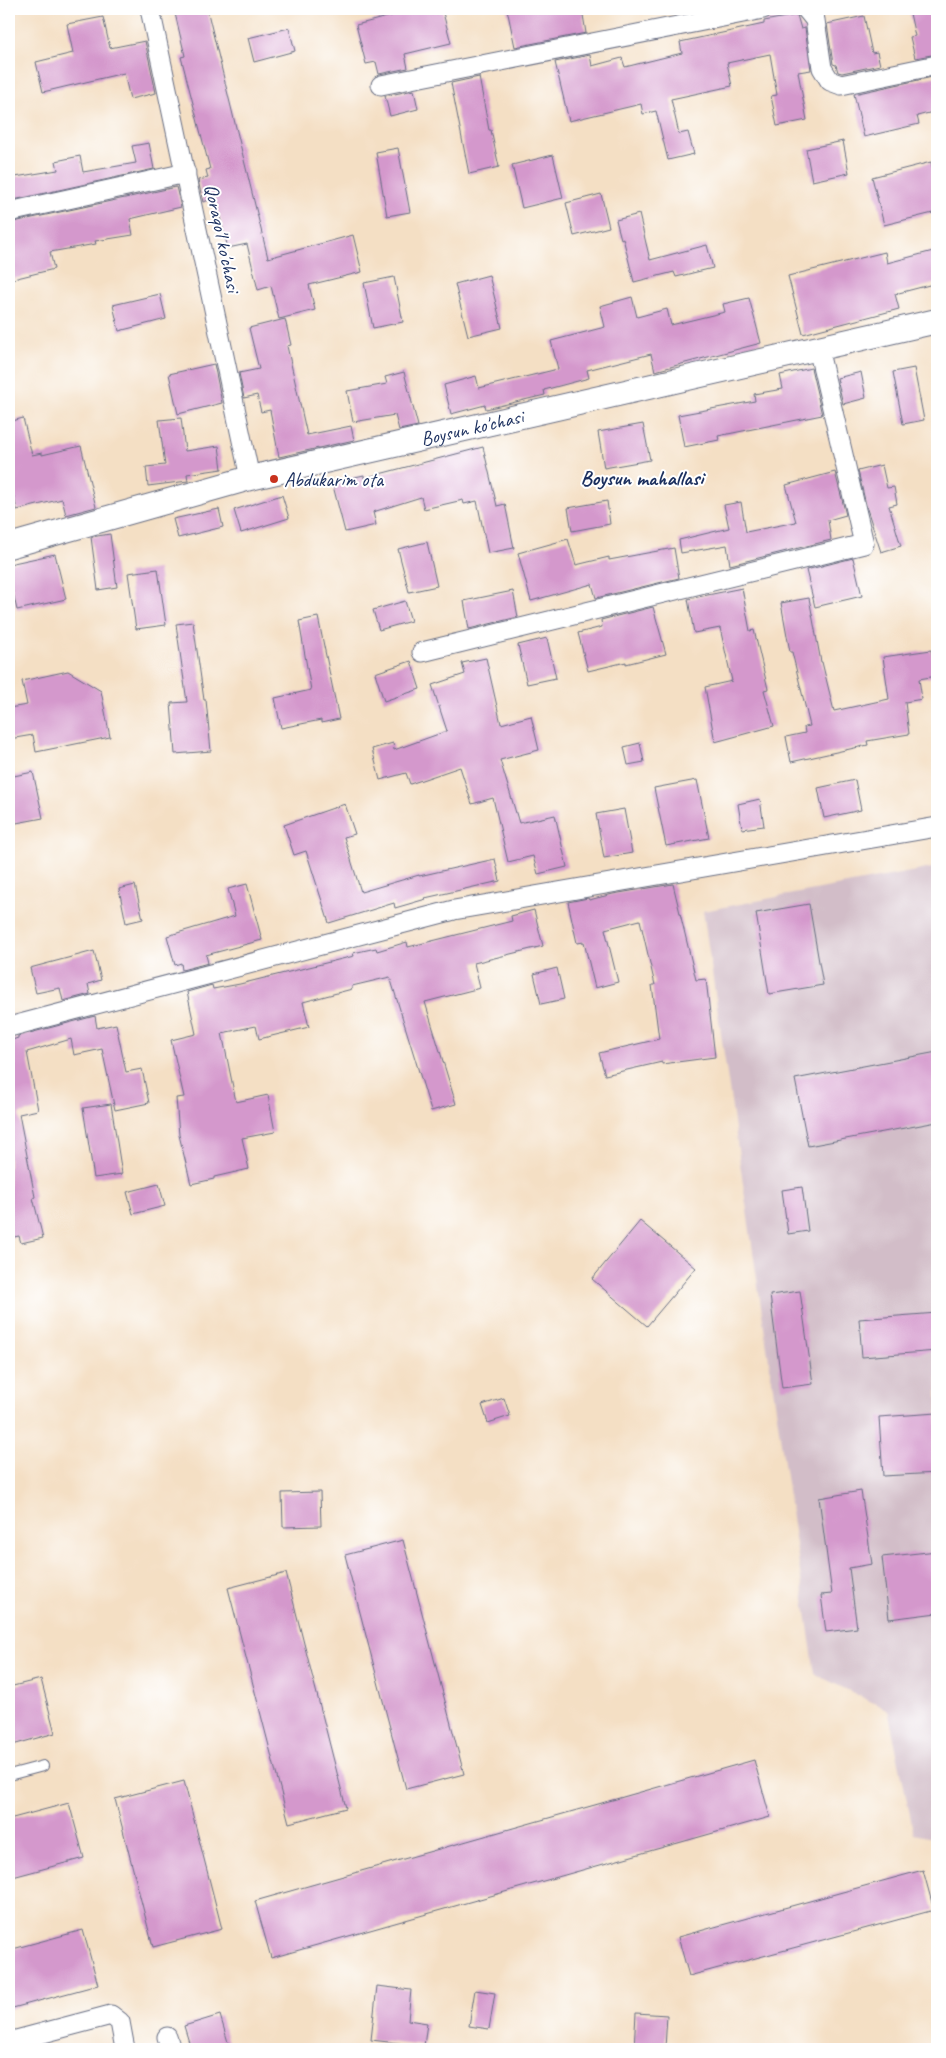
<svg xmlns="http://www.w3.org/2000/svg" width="946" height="2058" font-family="Caveat,sans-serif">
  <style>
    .industrial { fill: #d2bdc8 }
    .building { fill: #d498cc }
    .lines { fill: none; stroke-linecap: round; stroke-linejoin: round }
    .service-casing { stroke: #676d82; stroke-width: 12 }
    .minor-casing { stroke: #676d82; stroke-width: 21 }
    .tertiary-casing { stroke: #676d82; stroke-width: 26 }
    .service { stroke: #fff; stroke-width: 10 }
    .minor { stroke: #fff; stroke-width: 19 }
    .tertiary { stroke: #fff; stroke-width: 24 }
    .poi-dot { fill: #c8321e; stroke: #fff; stroke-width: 2 }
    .labels { text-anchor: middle; stroke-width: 4; stroke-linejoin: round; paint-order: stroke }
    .street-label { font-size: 20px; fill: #1b2f5e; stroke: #fff }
    .poi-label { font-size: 20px; fill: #1b2f5e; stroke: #fff; text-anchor: start }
    .neighbourhood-label { font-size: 21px; font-weight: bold; fill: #1b2f5e; stroke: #fff }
  </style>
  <rect width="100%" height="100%" fill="#fff"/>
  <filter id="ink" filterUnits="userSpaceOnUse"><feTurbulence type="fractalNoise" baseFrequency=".02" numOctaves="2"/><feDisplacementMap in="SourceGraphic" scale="10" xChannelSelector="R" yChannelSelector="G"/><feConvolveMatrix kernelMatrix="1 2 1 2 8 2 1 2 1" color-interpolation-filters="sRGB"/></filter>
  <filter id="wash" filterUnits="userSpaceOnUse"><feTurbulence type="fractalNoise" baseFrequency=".0096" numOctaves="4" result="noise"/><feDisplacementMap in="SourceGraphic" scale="20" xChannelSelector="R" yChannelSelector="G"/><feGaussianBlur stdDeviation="1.12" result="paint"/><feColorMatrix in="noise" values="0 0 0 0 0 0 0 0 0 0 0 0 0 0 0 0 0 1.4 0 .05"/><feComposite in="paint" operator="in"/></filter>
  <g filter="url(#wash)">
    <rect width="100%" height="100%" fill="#f4dfc4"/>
    <path class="industrial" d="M937,867V1839L914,1834L888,1710L815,1674L703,911Z"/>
    <g id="blocks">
      <g class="building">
        <path d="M174,9H207L268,258L353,235L362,272L309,285L315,310L279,319L271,286L258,290L247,244L228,248L219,214L217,215L213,199L203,202L198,180L208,178L206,170L210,169L181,57L185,56Z"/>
        <path d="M410,9H442L451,43L405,54L408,68L379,74L376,62L366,64L356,25L410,11Z"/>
        <path d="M507,9H582L586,33L515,47Z"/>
        <path d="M909,9H937V54L915,58L910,37L915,36Z"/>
        <path d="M797,15L801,29L805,28L811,70L798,72L807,120L777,126L771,96L777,95L770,54L727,63L732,86L671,99L679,134L688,132L694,154L668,160L656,111L643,114L641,104L569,121L555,62L590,55L592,66L622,58L625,67L682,53L680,42L764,24V21Z"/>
        <path d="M864,16L872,53L877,52L880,65L842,73L838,72L836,65L833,64L827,24Z"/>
        <path d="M103,17L110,48L145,41L156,93L130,99L124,73L43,92L36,62L73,53L67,24Z"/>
        <path d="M289,28L295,51L254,62L248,38Z"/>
        <path d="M937,76V111L917,116L919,124L864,137L854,94Z"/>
        <path d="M479,77L489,130H491L499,167L469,174L451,83Z"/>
        <path d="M414,90L418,109L390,116L385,96Z"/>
        <path d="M843,141L849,173L812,181L806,149Z"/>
        <path d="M149,143L154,169L9,201V178L58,170L56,161L80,156L83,172L136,163L132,146Z"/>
        <path d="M398,148L410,212L387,216L376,152Z"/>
        <path d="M553,155L563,198L522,208L512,165Z"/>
        <path d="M931,162L937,188V212L884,225L872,177Z"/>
        <path d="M176,187L181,207L130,219L133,235L95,241L96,244L50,252L54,269L9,280V223Z"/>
        <path d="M601,194L609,227L574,236L566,203Z"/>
        <path d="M639,214L650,260L707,245L713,268L676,277L674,272L634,282L623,238L621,239L616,220Z"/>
        <path d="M937,250V283L895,294L899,309L803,334L788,276L885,252L887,263Z"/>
        <path d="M489,275L502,328L468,336L455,284Z"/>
        <path d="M394,277L403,322L373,328L364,283Z"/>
        <path d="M160,294L166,319L119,331L113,305Z"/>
        <path d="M632,297L637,317L667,309L671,325L725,312L723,304L749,298L761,343L655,371L651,354L587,370L589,378L544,390L545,395L486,409L485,405L451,414L444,385L476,376L479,388L558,369L551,341L605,327L600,306Z"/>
        <path d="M285,319L291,345L287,346L307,435L351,426L354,440L279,457L270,410L261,412L257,395L244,398L239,373L259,369L249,328Z"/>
        <path d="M214,364L222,403L178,414L169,374Z"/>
        <path d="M811,368L822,415L718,436L719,440L684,447L678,415L755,401L754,394L783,389L780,375Z"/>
        <path d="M914,368L924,420L903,424L893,372Z"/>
        <path d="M404,372L418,426L399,430L395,415L353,422L347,391L387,384L385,377Z"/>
        <path d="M861,372L866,398L843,404L837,378Z"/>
        <path d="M23,418L32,455L42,453V455L81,446L96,507L66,515L62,499L17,510L9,476V422Z"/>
        <path d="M181,418L185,451L219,446L222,469L187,474L188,481L148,486L146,467L165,465L159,420Z"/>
        <path d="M643,424L650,460L604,468L598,432Z"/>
        <path d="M483,447L497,506L505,504L514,548L488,553L477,501L464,504L463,500L424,509L421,497L373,512L376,525L345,532L332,482L364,475V478Z"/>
        <path d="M882,465L887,488L894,487L897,504L889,506L901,546L881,552L867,509L858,471Z"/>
        <path d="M835,472L846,515L828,520L831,540L730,565L727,545L681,553L679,540L729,528L724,505L741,502L746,532L796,522L786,485Z"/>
        <path d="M282,495L289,518L241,533L234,510Z"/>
        <path d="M607,501L610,524L572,531L568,508Z"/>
        <path d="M219,509L223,527L178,538L173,519Z"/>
        <path d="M110,534L117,587L98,590L91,537Z"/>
        <path d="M568,539L576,565L609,557V560L674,548L679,578L596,598L592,584L531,601L518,553Z"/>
        <path d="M427,542L437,586L409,592L398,549Z"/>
        <path d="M55,554L66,599L17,610L9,575V564Z"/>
        <path d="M853,558L862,596L815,607L806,570Z"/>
        <path d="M158,569L166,625L136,629L128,573Z"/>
        <path d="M742,588L750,631L754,630L768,689L764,690L774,726L715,742L705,687L732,681L720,628L694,633L688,599Z"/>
        <path d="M513,591L518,617L469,629L464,601Z"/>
        <path d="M809,598L821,662H822L834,711L889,699L883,657L931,650L937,676L919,679L922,699L905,702L909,734L867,741L868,745L791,762L786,737L805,733L804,727L810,726L792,652H790L781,603Z"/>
        <path d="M405,601L411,621L379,630L373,610Z"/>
        <path d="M653,607L666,654L626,664V662L588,671L578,633L602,627L601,620Z"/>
        <path d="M318,617L339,719L321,723V720L281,728L275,698L311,690L299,621Z"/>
        <path d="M193,622L204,700H206L211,751L175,754L171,703L187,702L176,624Z"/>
        <path d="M547,638L556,678L527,684L518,645Z"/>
        <path d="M486,658L501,724L531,716L539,750L500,760L519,823L555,815L567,867L538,874L533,856L508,862L493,798L472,804L460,767L410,784L406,773L380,780L372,749L393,743L394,750L447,731L432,685L465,674L462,663Z"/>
        <path d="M411,661L420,689L384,701L375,673Z"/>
        <path d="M68,671L101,691L110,737L36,752L33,735L9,739V708L27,705L22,681Z"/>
        <path d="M640,743L644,762L628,765L624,747Z"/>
        <path d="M33,772L43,818L11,824L9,813V777Z"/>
        <path d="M697,780L709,838L666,846L654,788Z"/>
        <path d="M855,780L861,810L824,818L818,788Z"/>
        <path d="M760,799L764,826L742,829L738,804Z"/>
        <path d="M345,804L355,834L344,837L361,892L419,875V876L495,859L500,881L425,898L426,899L395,908L394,903L329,923L306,851L294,855L284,825Z"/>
        <path d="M624,809L632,853L604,858L596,814Z"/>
        <path d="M247,884L262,940L206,955L208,963L182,970L181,963L175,965L167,936L235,916L228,889Z"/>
        <path d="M673,884L696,980L706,979L715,1057L662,1064V1062L605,1075L599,1053L659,1039L652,985H655L640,920L605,929L618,982L595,988L584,942L577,943L568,902L588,898L589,900L613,894Z"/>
        <path d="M135,885L143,919L126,923L119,889Z"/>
        <path d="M809,904L823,985L769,994L756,913Z"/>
        <path d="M534,910L543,946L474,963L480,988L425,1002L456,1104L431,1111L390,977L352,986V989L303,1002L309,1027L259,1039L256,1026L222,1033L236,1102L268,1095L275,1132L242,1138L249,1169L214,1177V1179L191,1184L179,1135L176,1098L184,1097L171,1040L196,1034L187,992L212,985L213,989L240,984L354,956L353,953L376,948L377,951L407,942L408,947L512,921L511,916Z"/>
        <path d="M94,951L101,980L88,984L90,994L63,1001L60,988L36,993L30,968Z"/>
        <path d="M557,968L564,999L541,1004L534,974Z"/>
        <path d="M95,1016L97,1028L116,1024L126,1072L142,1069L149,1103L115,1110L102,1049L74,1055L71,1039L27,1052L38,1110L19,1114L35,1197L33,1198L43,1238L21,1243L19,1236L9,1238V1041L18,1038V1036Z"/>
        <path d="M937,1052V1122L808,1146L795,1079Z"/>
        <path d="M111,1104L122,1174L94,1178L83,1108Z"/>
        <path d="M159,1184L165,1206L133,1214L127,1192Z"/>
        <path d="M802,1187L808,1231L788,1234L782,1190Z"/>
        <path d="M640,1221L696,1268L647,1326L592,1279Z"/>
        <path d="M800,1291L813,1384L782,1388L770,1295Z"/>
        <path d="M937,1313V1351L862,1357L859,1319Z"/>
        <path d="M504,1398L510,1416L488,1423L482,1405Z"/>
        <path d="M937,1413V1473L883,1476L879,1417Z"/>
        <path d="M861,1491L872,1564L849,1568L857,1628L826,1632L821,1595L832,1594L819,1498Z"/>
        <path d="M320,1492L321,1526L283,1527L282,1493Z"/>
        <path d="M403,1540L464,1774L406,1789L345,1555Z"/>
        <path d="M937,1551V1613L889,1619L882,1557Z"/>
        <path d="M286,1573L346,1808L289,1823L228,1588Z"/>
        <path d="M41,1679L55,1733L9,1746V1687Z"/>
        <path d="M754,1760L770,1817L271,1958L255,1901Z"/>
        <path d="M184,1781L222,1929L153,1947L115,1799Z"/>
        <path d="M69,1803L84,1858L9,1878V1819Z"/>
        <path d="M923,1870L934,1910L689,1976L678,1937Z"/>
        <path d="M83,1930L98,1985L9,2009V1950Z"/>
        <path d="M377,1986L411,1990L408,2020L427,2023L424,2046L371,2040Z"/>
        <path d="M475,1990L495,1993L489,2029L469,2026Z"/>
        <path d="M636,2013L667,2015L665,2049H634Z"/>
        <path d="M220,2015L230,2049H191L184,2026Z"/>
      </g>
    </g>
  </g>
  <g filter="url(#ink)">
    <use href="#blocks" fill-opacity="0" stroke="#676d82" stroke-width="1"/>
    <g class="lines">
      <g class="service-casing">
        <path id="service" d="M9,1775L43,1766"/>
      </g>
      <g class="minor-casing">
        <g id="minor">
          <path d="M150,9L250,478"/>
          <path d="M806,9L815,20L822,68L830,81L841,85L937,65"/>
          <path d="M381,85L763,9"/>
          <path d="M9,212L186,173"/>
          <path d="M422,652L864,544L818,348"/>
          <path d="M9,1027L454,910L937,827"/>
          <path d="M167,2037L171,2049"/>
          <path d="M9,2042L111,2015L120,2022L125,2049"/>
        </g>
      </g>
      <g class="tertiary-casing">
        <g id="tertiary">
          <path id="s1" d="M9,546L250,478L937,321"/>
        </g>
      </g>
      <use href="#service" class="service"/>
      <use href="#minor" class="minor"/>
      <use href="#tertiary" class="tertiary"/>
    </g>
  </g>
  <circle class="poi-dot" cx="274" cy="479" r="5"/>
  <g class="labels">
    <g class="street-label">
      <text transform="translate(223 238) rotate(78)" y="7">Qoraqo'l ko'chasi</text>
      <text dy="7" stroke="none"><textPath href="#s1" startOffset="478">Boysun ko'chasi</textPath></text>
    </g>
    <g class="poi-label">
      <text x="284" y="486">Abdukarim ota</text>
    </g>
    <g class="neighbourhood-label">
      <text x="642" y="485">Boysun mahallasi</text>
    </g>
  </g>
  <rect width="946" height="2058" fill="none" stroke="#fff" stroke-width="30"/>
</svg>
